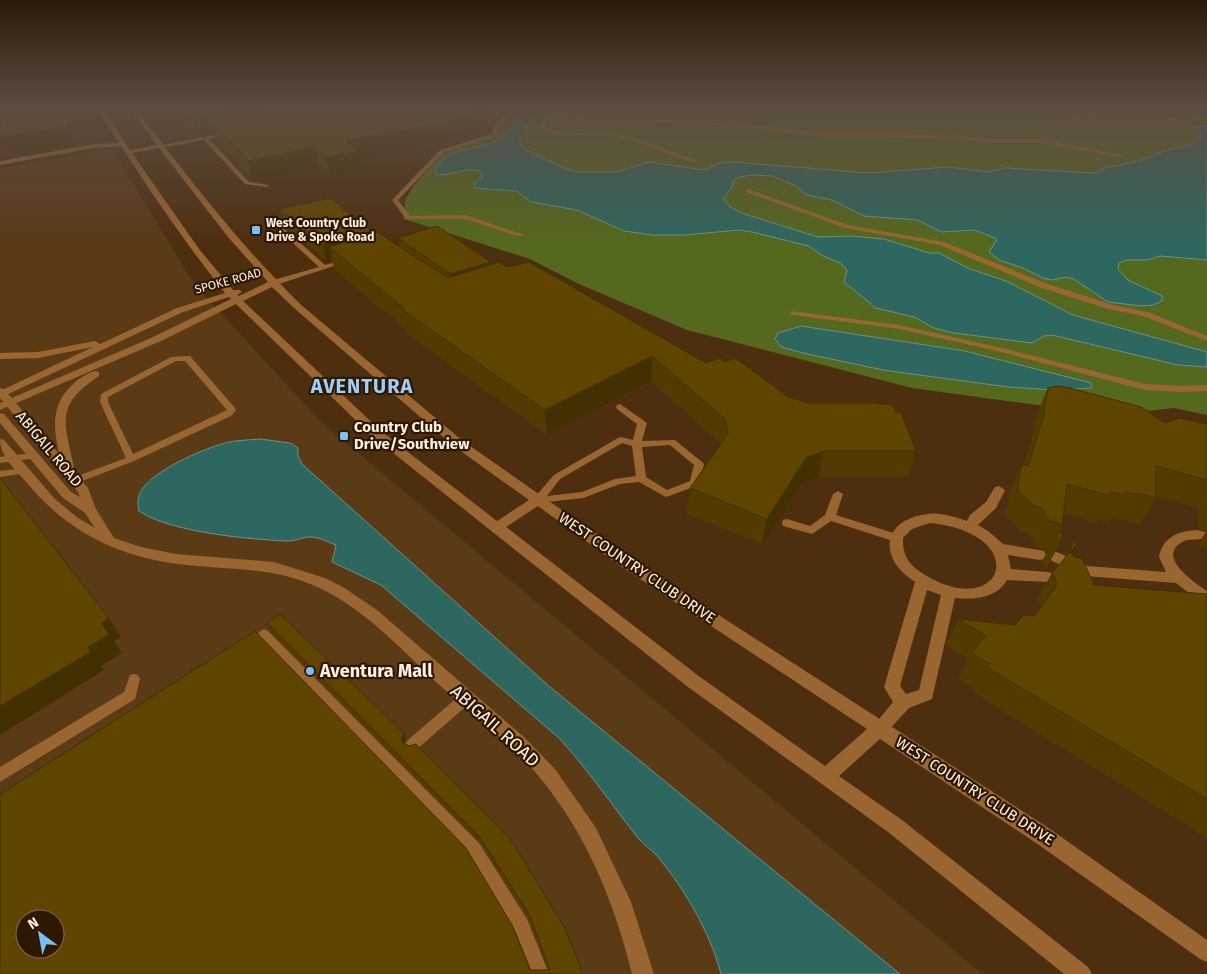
<svg xmlns="http://www.w3.org/2000/svg" width="1207" height="974" font-family="'Fira Sans',sans-serif">
  <style>
    .built { fill: #5b3a16; fill-rule: evenodd }
    .green { fill: #54681e }
    .water { fill: #2e675f; stroke: #6c9087 }
    .lines { fill: none; stroke-linecap: round; stroke-linejoin: round }
    .service { fill: #996530; fill-rule: evenodd }
    .minor { fill: #996530; fill-rule: evenodd }
    .tertiary { fill: #996530; fill-rule: evenodd }
    .wall { fill: #523b00 }
    .shaded-wall { fill: #423000 }
    .building { fill: #5f4500; stroke: #423000; fill-rule: evenodd }
    .poi-dot { fill: #78bff7; stroke: #2f1801; stroke-width: 2 }
    .labels { text-anchor: middle; stroke-width: 4.5; stroke-linejoin: round; paint-order: stroke }
    .far-poi-label { font-size: 12px; font-weight: bold; fill: #fdf0e5; stroke: #2f1801; text-anchor: start }
    .far-street-label { font-size: 12px; fill: #fdf0e5; stroke: #2f1801 }
    .poi-label { font-size: 15px; font-weight: bold; fill: #fdf0e5; stroke: #2f1801; text-anchor: start }
    .street-label { font-size: 15px; fill: #fdf0e5; stroke: #2f1801 }
    .near-poi-label { font-size: 18px; font-weight: bold; fill: #fdf0e5; stroke: #2f1801; text-anchor: start }
    .near-street-label { font-size: 18px; fill: #fdf0e5; stroke: #2f1801 }
    .district-label { font-size: 20px; font-weight: bold; letter-spacing: 1px; fill: #9cd0fa; stroke: #2f1801 }
  </style>
  <rect width="100%" height="100%" fill="#4d2f10"/>
  <path class="built" d="M112,149L194,284L322,423L982,974H0V169ZM25,919H55V949H25Z"/>
  <path class="green" d="M530,108H1207V415L1174,408L1111,415L912,388L687,330L579,284L530,259L404,219L405,201L414,185L444,152L495,135L506,122Z"/>
  <g class="water">
    <path d="M522,116H529L535,120L525,128L528,132L522,136L519,142L523,149L564,168L577,172H617L649,162L705,170L720,163L733,162L868,173L949,167L988,172L1005,168L1091,173L1099,172L1104,168L1140,161L1161,152L1191,145L1202,135L1194,127L1207,126V260L1160,256L1147,260H1127L1119,263L1118,269L1128,280L1162,296V301L1153,305L1141,306L1108,302L1074,279L1066,277L1052,280L1043,278L1023,268L999,260L989,252L997,239L975,230L942,232L917,220L864,216L832,200L807,195L796,186L773,176L752,175L735,178L731,189L723,198L729,206L741,213L818,237L851,236L884,239L929,253H939L970,269L1006,281L1073,315L1207,352V367L1178,365L1052,335L1044,336L1032,343L954,333L934,328L914,317L876,308L844,282L847,270L840,263L823,256L809,246L752,232L739,230L685,235H652L624,231L577,210L531,202L517,191L475,188L474,183L483,178L480,171C464,166 450,178 435,174C437,149 480,149 497,141C508,137 515,124 522,116Z"/>
    <path d="M801,326L965,351L1091,383V388L1055,390L1008,387L883,370L803,353L781,347L775,339L778,333Z"/>
    <path d="M260,439L290,443L298,448V456L302,464L550,687L900,974H721C710,932 685,890 658,857C652,850 644,845 638,838C612,805 589,771 560,739L381,585L332,562L336,545C328,542 319,537 311,537C305,536 294,542 285,541C246,539 170,532 139,511C138,505 137,499 140,493C150,471 203,449 225,443C236,440 249,440 260,439Z"/>
  </g>
  <g class="lines">
    <g class="service">
      <path d="M514,108H519L499,127L496,136L444,152L398,200L410,216L466,215L522,234V236H518L465,219H406L392,200L440,150L492,134L495,125Z"/>
      <path d="M542,108H549L571,115L734,124L823,133L935,134L989,139H1040L1124,155L1121,157L1040,143H989L935,138L823,137L734,126L571,117L558,114L545,123V127C566,138 595,130 618,134C645,140 670,152 696,160V162L694,163C668,155 644,142 617,137C592,132 564,141 541,129L540,123L554,112Z"/>
      <path d="M1009,108H1022L1074,116L1126,112L1181,119L1199,118V116L1184,108H1190L1204,116L1200,120L1181,121L1126,114L1074,118Z"/>
      <path d="M228,132L230,135L209,139L249,182L268,185V187L245,184L204,140L161,148L158,146Z"/>
      <path d="M124,143L126,144V146L94,148L0,165V161L94,144Z"/>
      <path d="M748,189L848,225L944,242L1045,283L1113,305L1148,312L1207,336V341L1143,316L1108,309L1039,287L940,245L845,228L746,192V190Z"/>
      <path d="M297,217L300,219L299,220L280,225L325,265L346,259L349,261L276,285H270V281L319,267L272,224Z"/>
      <path d="M791,311L899,325L998,347L1145,384L1181,386L1207,385V391L1181,392L1145,390L997,351L899,329L794,315H791Z"/>
      <path d="M187,356H190L235,408L236,410L231,416L134,461L80,482H72L71,480L72,478L126,458L100,402L101,394L171,357ZM176,361H185L227,410L133,454L108,402V397Z"/>
      <path d="M620,404L647,423L642,441L675,440L702,462L704,464L699,485L666,497L639,482L620,484L583,498L538,503L534,502L533,500L534,498L554,475L618,438L621,437L633,440L637,424L617,409L616,407L617,405ZM622,443L632,446L636,476L615,479L582,492L547,496L560,479ZM670,445L694,465L690,481L667,490L646,477L642,447Z"/>
      <path d="M33,453L36,454L38,456L36,458L0,463V457Z"/>
      <path d="M24,468L27,469L29,471L27,473L0,477V471Z"/>
      <path d="M838,491L843,494L836,515L900,535L901,538L900,541L896,542L831,521L812,534L783,526L782,523L783,520L787,519L810,526L825,515L833,494Z"/>
      <path d="M264,629L268,631L479,843L527,919L549,974H533L515,930L469,853L260,637L258,634L260,631Z"/>
      <path d="M134,674L138,675L140,679L135,699L0,782V767L124,692L130,675Z"/>
      <path d="M465,693L470,695L471,699L470,703L417,749L412,751L407,749L405,745L407,741L460,695Z"/>
    </g>
    <g class="minor">
      <path d="M0,388L4,389L88,488L96,509L114,538L141,547L176,554L274,562L325,578L343,587L377,610L524,737L555,769L596,828L631,902L654,974H632C613,897 583,825 529,765C501,735 467,710 436,682C403,651 371,616 331,594C286,569 246,570 197,566C128,561 72,537 27,483C16,470 0,457 0,439L4,440L55,499L78,518L95,528L85,513L63,498L0,423V413L4,414L71,492L80,497L78,492L0,398Z"/>
      <path d="M999,486L1005,490L996,508L978,525L988,531L1003,544L1039,550L1044,551L1046,555L1044,559L1039,560L1008,555L1011,569L1047,572L1052,573L1054,577L1052,581L1047,582L1007,580C997,598 974,600 955,598L932,699L909,708L885,734L879,736L873,734L871,729L893,702L884,687L915,582C877,558 882,519 928,514C940,512 955,517 967,521L970,515L986,502L995,487ZM930,523C1034,534 1003,622 925,575C910,566 902,556 903,538L912,529ZM927,590L941,595L919,690L906,694L900,686Z"/>
      <path d="M1197,530L1205,532L1207,535L1205,538C1197,541 1189,538 1182,542C1156,557 1195,583 1207,591V604L1195,598L1176,583L1085,576L1052,561L1050,557L1052,553L1057,552L1087,566L1166,572L1159,557C1163,537 1178,531 1197,530Z"/>
    </g>
    <g class="tertiary">
      <path d="M97,108H103L130,150L157,145L129,108H135C187,176 239,244 300,304L463,441L629,557L1050,829L1207,940V962L1200,959L1036,843L880,739L839,776L902,820L1088,967L1092,974H1064L888,832L688,687L373,437L236,304L161,341L0,410V403L153,337L231,299L229,297L183,312L0,398V391L93,347L38,358L0,359V353L38,352L95,341L100,344L177,308L225,293C178,234 137,172 97,108ZM159,148L228,237L268,282L239,296L237,295L242,292L240,290H233L199,249L132,153ZM272,287L294,308L455,447L529,500L497,521L381,431L243,301ZM538,506L619,565L867,729L825,766L700,677L506,527Z"/>
      <path d="M95,371L99,372V376C52,407 66,424 75,472L69,476L63,472C57,439 45,411 72,385C78,379 87,373 95,371Z"/>
    </g>
  </g>
  <g class="wall">
    <path d="M175,108H485L486,121L480,122L481,132L459,136V138L359,158L361,170L330,177L319,167L253,181L216,139L214,133L204,134L202,132L197,133Z"/>
    <path d="M280,209L371,231L372,233L399,246L398,238L491,262L492,264L507,267L706,363L725,362L789,397L916,451L908,477H818L801,484L762,544L687,514L690,488L721,444L651,381L547,435L407,334L406,330L334,269L332,261L327,262L285,226Z"/>
    <path d="M1048,388L1165,423L1207,424V548L1200,546V541L1206,532L1199,529L1198,508L1156,497L1140,524L1123,519L1122,521L1111,519L1109,522L1098,519L1096,523L1063,513L1062,528L1059,532L1060,543L1046,569L1042,561L1047,552L1044,549L1035,547L1029,534L1020,531L1005,516L1010,490L1022,464L1024,465L1031,443L1037,414Z"/>
    <path d="M1077,545L1072,554L1094,585L1207,594V838L974,693L976,690L958,679L968,660L946,645L959,619L1015,625L1035,616L1041,608L1037,599L1052,573L1064,560L1070,548Z"/>
    <path d="M267,623L406,739L404,744L409,746L416,744L583,974H0L549,970L529,918L481,842L270,630Z"/>
  </g>
  <g class="shaded-wall">
    <path d="M246,108H329L210,121L214,133L204,134L198,116Z"/>
    <path d="M468,108H485L486,121L480,122L481,132L459,136V138L359,158L361,170L330,177L326,157L345,141L455,118Z"/>
    <path d="M196,114L202,132L197,133L191,115Z"/>
    <path d="M69,126L76,143L13,154L12,151H8L0,135V134Z"/>
    <path d="M315,147L319,167L253,181L248,161Z"/>
    <path d="M371,231L375,248L329,247L332,261L327,262L323,245Z"/>
    <path d="M491,262L493,279L452,292L450,274Z"/>
    <path d="M652,356L651,381L547,435L545,410Z"/>
    <path d="M824,451L818,477L801,484L762,544L767,519L806,458Z"/>
    <path d="M1077,545L1062,571L1056,576L1071,550Z"/>
    <path d="M109,618L121,637L114,641L122,653L101,666L104,670L0,735V706L88,647L102,623Z"/>
    <path d="M404,733L406,739L403,744L401,738Z"/>
  </g>
  <g class="building">
    <path d="M0,108H59L69,126L5,136L4,133L0,134Z"/>
    <path d="M185,108H246L205,116H198L196,114L191,115Z"/>
    <path d="M281,108H470L480,114L455,118L457,120L345,141L358,151L326,157L315,147L248,161L210,121Z"/>
    <path d="M330,198L371,231L323,245L280,209Z"/>
    <path d="M437,226L491,262L450,274L398,238Z"/>
    <path d="M377,232L448,278L499,262L507,267L529,262L706,363L720,358L725,362L735,358L789,397L808,403H873L893,405L896,412H901L916,451H824L806,458L767,519L690,488L728,434L725,419L652,356L545,410L403,310L405,309L329,247Z"/>
    <path d="M1057,386L1070,388L1141,407L1165,423L1180,418L1207,424V480L1156,466V498L1138,493V495L1125,492V495L1111,492V496L1067,484L1062,528L1059,523L1049,521L1042,508L1033,505L1017,490L1022,464L1028,466L1043,418L1048,388Z"/>
    <path d="M0,478L109,618L102,623L109,635L88,647L91,652L0,706Z"/>
    <path d="M1062,531L1060,543L1056,535Z"/>
    <path d="M1075,541L1077,545L1071,550L1070,548Z"/>
    <path d="M1070,552L1074,557L1082,558L1094,585L1207,594V799L988,668L990,664L971,653L986,636L959,619L1015,625L1023,615L1035,616L1058,584L1052,573Z"/>
    <path d="M280,614L404,733L401,738L403,743L409,746L416,744L511,840L565,928L583,974H0V794L255,631L466,848L512,925L530,970H550L528,912L479,836L267,623ZM25,919H55V949H25Z"/>
  </g>
  <linearGradient id="sky" x2="0" y2="1"><stop stop-color="#2a1a09"/><stop offset="0.44" stop-color="#5c4d42"/><stop offset="1" stop-color="#5c4d42" stop-opacity="0"/></linearGradient>
  <rect width="1207" height="244" fill="url(#sky)"/>
  <g class="poi-dot">
    <rect x="251" y="225" width="10" height="10" rx="2.5"/>
    <rect x="339" y="431" width="10" height="10" rx="2.5"/>
    <circle cx="310" cy="671" r="5"/>
  </g>
  <g class="labels">
    <g class="far-poi-label">
      <text x="266" y="227">West Country Club<tspan x="266" dy="14">Drive &amp; Spoke Road</tspan></text>
    </g>
    <g class="far-street-label">
      <text transform="translate(228 281) rotate(-15)" y="4">SPOKE ROAD</text>
    </g>
    <g class="poi-label">
      <text x="354" y="432">Country Club<tspan x="354" dy="17">Drive/Southview</tspan></text>
    </g>
    <g class="street-label">
      <text transform="translate(49 449) rotate(50)" y="5">ABIGAIL ROAD</text>
      <text transform="translate(637 568) rotate(34)" y="5">WEST COUNTRY CLUB DRIVE</text>
      <text transform="translate(975 791) rotate(33)" y="5">WEST COUNTRY CLUB DRIVE</text>
    </g>
    <g class="near-poi-label">
      <text x="320" y="677">Aventura Mall</text>
    </g>
    <g class="near-street-label">
      <text transform="translate(495 726) rotate(42)" y="6">ABIGAIL ROAD</text>
    </g>
    <g class="district-label">
      <text x="362" y="393">AVENTURA</text>
    </g>
  </g>
  <g transform="translate(40 934) rotate(328)"><circle r="24" fill="#2f1801" stroke="#816e5c"/>
  <path d="M0-4L9 19L0 12L-9 19Z" fill="#78bff7"/>
  <text y="-8" font-size="14" font-weight="bold" text-anchor="middle" fill="#fdf0e5">N</text>
  </g>
</svg>
